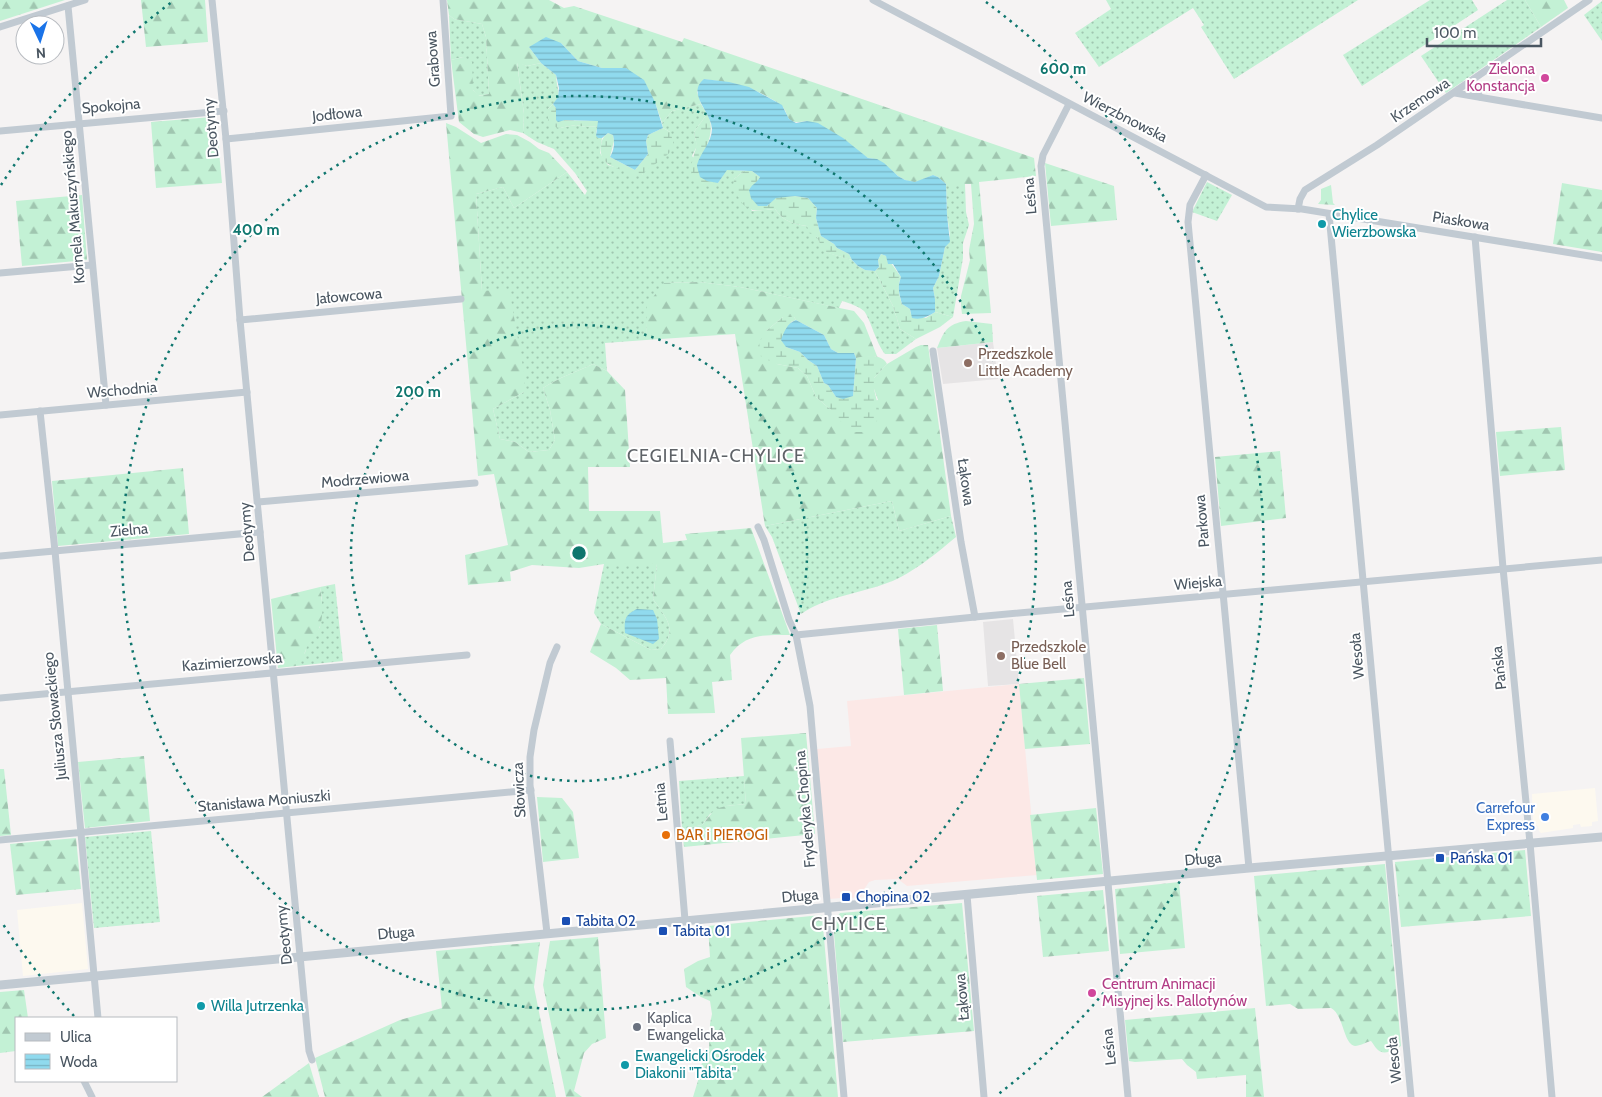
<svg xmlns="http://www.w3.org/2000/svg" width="1602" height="1097" font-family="Cabin,sans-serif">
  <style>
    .commercial { fill: #fdf9ef }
    .education { fill: #e6e4e5 }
    .medical { fill: #fce8e6 }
    .grass { fill: url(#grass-dots) }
    .forest { fill: url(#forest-firs) }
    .wetland { fill: url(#wetland-marsh) }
    .water { fill: url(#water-rules) }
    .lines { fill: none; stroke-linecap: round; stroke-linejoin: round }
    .minor { stroke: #c1cad2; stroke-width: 7 }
    .tertiary { stroke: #c1cad2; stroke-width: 9 }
    .ring { fill: none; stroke: #0f766e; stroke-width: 2.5; stroke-dasharray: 2.5 5 }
    .hotel-dot { fill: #d1479c; stroke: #fff; stroke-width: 2 }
    .culture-dot { fill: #0f9aa8; stroke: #fff; stroke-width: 2 }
    .education-dot { fill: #8d6e63; stroke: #fff; stroke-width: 2 }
    .shop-dot { fill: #3f7fe0; stroke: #fff; stroke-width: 2 }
    .food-dot { fill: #e8710a; stroke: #fff; stroke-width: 2 }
    .transit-dot { fill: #1a4fb4; stroke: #fff; stroke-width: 2 }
    .worship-dot { fill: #6b7280; stroke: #fff; stroke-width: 2 }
    .labels { text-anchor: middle; stroke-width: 4; stroke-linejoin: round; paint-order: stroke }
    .street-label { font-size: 15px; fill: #4a5661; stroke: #fff }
    .hotel-label { font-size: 15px; fill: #b23c85; stroke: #fff; text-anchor: end }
    .culture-label { font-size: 15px; fill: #0d838f; stroke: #fff; text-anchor: start }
    .education-label { font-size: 15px; fill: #785e54; stroke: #fff; text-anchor: start }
    .shop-label { font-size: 15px; fill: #366cbe; stroke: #fff; text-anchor: end }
    .food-label { font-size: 15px; fill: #c56008; stroke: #fff; text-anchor: start }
    .transit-label { font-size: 15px; fill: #164399; stroke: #fff; text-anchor: start }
    .worship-label { font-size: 15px; fill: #5b616d; stroke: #fff; text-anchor: start }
    .quarter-label { font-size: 18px; letter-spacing: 1px; fill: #5f6368; stroke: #fff }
    .centre { fill: #0f766e; stroke: #fff; stroke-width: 2.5 }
    .ring-label { font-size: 15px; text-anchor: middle; font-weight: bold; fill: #0f766e; stroke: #fff; stroke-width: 4; stroke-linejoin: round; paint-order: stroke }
  </style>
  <defs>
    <pattern id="grass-dots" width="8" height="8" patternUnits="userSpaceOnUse" patternTransform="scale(1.25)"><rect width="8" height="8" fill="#c3f1d5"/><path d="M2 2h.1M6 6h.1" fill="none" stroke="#a0c6b0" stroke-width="1.8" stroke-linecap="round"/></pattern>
    <pattern id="forest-firs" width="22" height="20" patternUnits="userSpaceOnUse" patternTransform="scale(1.25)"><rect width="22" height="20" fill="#c3f1d5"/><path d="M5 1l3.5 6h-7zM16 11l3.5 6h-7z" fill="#a0c6b0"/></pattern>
    <pattern id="wetland-marsh" width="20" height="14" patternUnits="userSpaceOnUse" patternTransform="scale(1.25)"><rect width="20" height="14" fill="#c3f1d5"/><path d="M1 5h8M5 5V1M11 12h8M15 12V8" fill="none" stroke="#a0c6b0"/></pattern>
    <pattern id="water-rules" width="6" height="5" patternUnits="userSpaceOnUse" patternTransform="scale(1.25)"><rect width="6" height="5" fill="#90daee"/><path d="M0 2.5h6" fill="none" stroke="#78b4c4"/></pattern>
  </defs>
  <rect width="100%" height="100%" fill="#f5f3f3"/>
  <g class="commercial">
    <path d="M1595,788L1598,821L1592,822V826L1581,827L1580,824L1573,825V828L1541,833L1539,831L1538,826L1533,824L1532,794Z"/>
    <path d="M82,903L88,969L23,976L17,910Z"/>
  </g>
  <g class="education">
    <path d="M993,342L998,379L943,384L937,348Z"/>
    <path d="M1013,619L1019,684L988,686L983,622Z"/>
  </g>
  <path class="medical" d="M1019,684L1037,875L907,886L898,879L875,880L869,882L865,888L861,897L850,898V895L841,896V898L829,899L817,749L851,746L847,701Z"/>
  <g class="grass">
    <path d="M1106,0H1358L1234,79L1201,27L1204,25L1193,8L1099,67L1075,33L1111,9Z"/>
    <path d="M1430,0H1472L1478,10L1362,86L1343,55Z"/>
    <path d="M1507,0H1525L1541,27L1446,93L1421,56Z"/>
    <path d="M1602,1V41L1584,15Z"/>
    <path d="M449,15L454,19L482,24L486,37L489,94L478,96L473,90L463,57L451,60Z"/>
    <path d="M517,62L527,66L541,63L556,75C557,93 564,95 548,109L559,128L576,125L586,127L598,126L596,132L598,138H602L600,153L608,165L642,175L670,132L663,128L662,123L672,111L701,104L707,114L694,132L697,146L692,156L718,183L727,169L744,171L734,179L752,211L775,209C783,221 793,224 807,226L817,237L825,252L852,260L858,266L865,270L875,271L893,306L900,329L916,339L896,354H885C876,343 870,318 864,311C858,306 849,303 842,301L839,308L740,287L699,282L665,283L648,305L646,340L605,343L607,371L593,364C576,372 558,378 543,388L550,410L555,440L549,450L529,452L515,442L500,439L493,409L524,392L482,291L476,194L503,187L514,208L567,172L585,195L587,191L575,173L554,149L537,142L523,133L524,114Z"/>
    <path d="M1207,182L1232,195L1217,221L1192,212Z"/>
    <path d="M946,184H965L966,212L969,225L963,243V258L953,317L935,312V299L933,288L939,276L945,247L950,235L947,215Z"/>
    <path d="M892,501L899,531L951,516L956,537C938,552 920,567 899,578C868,593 830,594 801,614L772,537L765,526Z"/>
    <path d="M604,564H657L653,599C665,617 679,629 661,649L651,650L601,624L594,613Z"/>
    <path d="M335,584L343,661L296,666V661L305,653L306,647L320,627L322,599L320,587Z"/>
    <path d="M744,776L746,804L726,806L710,814L702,825L682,829L679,781Z"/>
    <path d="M151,831L160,922L94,928L85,837Z"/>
  </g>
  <g class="forest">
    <path d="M0,0H65L0,21Z"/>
    <path d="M141,0H205L208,42L146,47Z"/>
    <path d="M447,0H549L564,8L574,6L682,42L684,38L1034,158L1036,176L979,182L991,313L962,314L961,306V296L970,260L969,250L974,224L971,184H946L938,177L933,175C927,177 920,182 914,182C894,181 890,160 868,158L807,121C780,126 793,112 778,103C752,86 734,83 704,79L697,92L701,104L672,111L662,123L655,102L626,68H602L578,61L561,43L529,47L541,63L527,66L517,63L524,114L523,133L510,130L483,137L474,134L459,122L451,60L463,57L472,62L473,90L479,96L489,94L486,37L482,24L454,19L449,15Z"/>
    <path d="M1525,0H1564L1568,8L1541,27Z"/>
    <path d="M212,117L216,120L222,183L156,188L151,122Z"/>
    <path d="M446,123L456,127L481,143L506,134L517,135L530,142L539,149L549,153L567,172L514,208L503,187L476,194L482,291L509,289L525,378L524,392L493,409L500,439L515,442L529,452L549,450L555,440L550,410L543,388C558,378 576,372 593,364L607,371L625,390L630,467H588L589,511H660L663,543L687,540L685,534L751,528L790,635C765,635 746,633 730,655L732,680L712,682L715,713L668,714L666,678L630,680L616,668L590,652L601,624L651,650L661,649C679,629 665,617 653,599L657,564H604L579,568L532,565L510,572L511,581L468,585L465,555L508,545L494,474L478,476Z"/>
    <path d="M1045,163L1114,186L1117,220L1051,226Z"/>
    <path d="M1562,183L1602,190V252L1553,244Z"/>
    <path d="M1331,185L1333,203L1335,205L1318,204L1321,200V189Z"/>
    <path d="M82,195L87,260L22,266L16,201Z"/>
    <path d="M699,282L740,287L854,311L864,323L877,356L856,358L854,353H838L831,349L824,335L796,320L794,317H783L766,331L777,364L798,368L807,376L816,397L831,410L878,400L874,389V378L887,364L916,347L921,345H928L951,516L899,531L892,501L765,526L735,334L646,340L647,305L664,283Z"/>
    <path d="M966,321L992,324L993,342L937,348C944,331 947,324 966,321Z"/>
    <path d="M1561,427L1565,470L1500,476L1496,432Z"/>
    <path d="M1280,451L1286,518L1221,526L1215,457Z"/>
    <path d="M183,468L189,534L58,546L52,481Z"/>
    <path d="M320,587C322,599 324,614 320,626C316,638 306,642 304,657L296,661V666L278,668L271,599Z"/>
    <path d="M937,625L943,691L904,695L898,629Z"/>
    <path d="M1084,678L1090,744L1025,749L1019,684Z"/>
    <path d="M806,733L815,834L684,847L682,829L702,825L715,809L726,806L746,804L741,738Z"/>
    <path d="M144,756L150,821L85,828L78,762Z"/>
    <path d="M0,769H4L11,835L0,836Z"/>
    <path d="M537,797L562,798L573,812L579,858L543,862Z"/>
    <path d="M1096,808L1103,874L1037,880L1030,815Z"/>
    <path d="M76,838L81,889L16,895L10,844Z"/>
    <path d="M1525,850L1531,916L1401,927L1395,862Z"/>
    <path d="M1385,864L1401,1046C1394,1050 1383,1057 1376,1048C1374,1046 1373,1043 1371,1041C1366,1042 1360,1046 1355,1046C1343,1044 1344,1015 1331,1008L1298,1009L1290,1004L1266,1006L1254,876Z"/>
    <path d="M1179,882L1185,948L1120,954L1115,889Z"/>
    <path d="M1103,890L1109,951L1043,957L1037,896Z"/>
    <path d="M962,903L974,1031L843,1042L833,922L840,913Z"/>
    <path d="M822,915L838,1097H693L700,1074L702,1062L709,1050L710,1024L712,1014L710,1001L701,997L686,987L684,969L698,961L710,957L708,926Z"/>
    <path d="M598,937L606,1038L592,1044L584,1053L574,1091L582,1097H566L543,985L550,941Z"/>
    <path d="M540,942L534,987L556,1097H325L315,1058L400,1020L442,1008L436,951Z"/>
    <path d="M24,990L28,1018H16V1051L0,1053V992Z"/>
    <path d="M1255,1008L1264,1097H1246V1075L1197,1079L1196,1072L1187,1065L1182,1059L1135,1062L1129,1061L1125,1020Z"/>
    <path d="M309,1063L319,1097H262Z"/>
  </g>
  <g class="wetland">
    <path d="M553,104L556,108V120L599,121L598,126L586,127L576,125L559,128L552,126L548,121V109Z"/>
    <path d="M707,114C717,130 705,151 697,166L707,181L718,183C713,187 709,187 703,185C685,176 692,163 696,148C697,143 695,137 694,132Z"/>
    <path d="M663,128L670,132L673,141V149C664,160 651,165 642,175C632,176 627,173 619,169C608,165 599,160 601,146C602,139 603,137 608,133L613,135L614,141L610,157L635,170L648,154L646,141L648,135Z"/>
    <path d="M744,171H752L760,177L757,182L767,206L776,197L795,196L808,198L817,208L816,218L821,236L834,244L837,248L849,254L852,260L824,252L817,237L809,233L807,226C793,224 783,221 775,209C759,210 748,215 739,198C734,191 733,188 734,179Z"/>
    <path d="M881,254L886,256L901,277C897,287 899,294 902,304L910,309L911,314L926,318L935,312L953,317L940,327L916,339L900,329L893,306L875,271L879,267L878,260Z"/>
    <path d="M783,317H794L796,320L791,322L786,347L800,352L808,360L817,366L824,383L828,385L836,397L853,396L856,358C867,356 881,353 887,364L874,378V389L880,414L876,422L865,432H850L831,410L816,397L807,376L798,368L777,364L761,357L759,342L766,331Z"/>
  </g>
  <g class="water">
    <path d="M546,37L561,43L578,61L602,68H626L644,80L655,102L663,128L648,135L646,141L648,154L635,170L610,157C614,150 615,143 613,135L608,133L602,138H598L596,136L598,121L565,120L558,122L556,120V108L553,104L558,97L559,88L556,75L541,63L529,47Z"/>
    <path d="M704,79L729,82L749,87L782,105L789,119L796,123L807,121L818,123L843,138L868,158L877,159L884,163L898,176L905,180L915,182L933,175L938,177L946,184L947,215L950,242L945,247L939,276L933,288L935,299V312C927,317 921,320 912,318L910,309L902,304C899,293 897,288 901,277L893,264H888L886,256L881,254L878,260L879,267L875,271L865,270L858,266L852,260L849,254L837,248L834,244L821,236L816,218L817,208L808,198L795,196L776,198L767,206H758L751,198L749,190C753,183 757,183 760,177L752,171L727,170L718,183L707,181L700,177C699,173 697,168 697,165C700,153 712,142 712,129C711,111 686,94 704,79Z"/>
    <path d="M796,320L824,335L831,349L838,353H854L856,358L853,396L843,399L836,397L828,385L824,383L817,366L808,360L800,352L786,347L781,340C784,332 787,323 796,320Z"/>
    <path d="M637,609L653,610L657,619L659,639L653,644L625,633C624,619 625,615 637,609Z"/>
  </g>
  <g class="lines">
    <g class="minor">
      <path d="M212,0L226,139L240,320L309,1051L312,1060"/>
      <path d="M873,0L1266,207L1302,209L1602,258"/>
      <path d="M68,6L106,405"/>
      <path d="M0,27L85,0"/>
      <path d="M1472,81L1480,97"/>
      <path d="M1455,93L1602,118"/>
      <path d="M1069,104L1043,155L1041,166L1128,1097"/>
      <path d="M0,131L224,111"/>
      <path d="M226,139L451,116L443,0"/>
      <path d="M1206,175L1190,205L1188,222L1249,868"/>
      <path d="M1298,209L1300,199L1305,190L1377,145L1589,0"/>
      <path d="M1329,214L1411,1097"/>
      <path d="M1475,237L1503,568L1530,843L1552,1097"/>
      <path d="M0,273L92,265"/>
      <path d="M240,320L461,299"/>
      <path d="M933,351L961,542L975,617"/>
      <path d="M40,411L55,551L98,1018"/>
      <path d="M0,415L247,392"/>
      <path d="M258,502L475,483"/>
      <path d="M758,527L764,540L789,620L796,635L810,706L844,1097"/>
      <path d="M0,556L260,532"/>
      <path d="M796,635L975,617L1602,560"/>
      <path d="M0,698L467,655"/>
      <path d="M670,741L685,920"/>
      <path d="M0,840L531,790"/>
      <path d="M967,895L984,1097"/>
      <path d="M547,933L530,785V757L534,730L550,663L557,647"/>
      <path d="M84,1081L92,1097"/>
    </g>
    <path class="tertiary" d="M0,985L1249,868L1602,837"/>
  </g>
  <g class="ring">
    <circle cx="579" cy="553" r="228"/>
    <circle cx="579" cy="553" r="457"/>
    <path d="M74 1016A685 685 0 0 1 1 921M1 185A685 685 0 0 1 172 2M986 2A685 685 0 0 1 996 1096"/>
  </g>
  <g class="hotel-dot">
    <circle cx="1545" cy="78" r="5"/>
    <circle cx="1092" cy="993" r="5"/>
  </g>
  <g class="culture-dot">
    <circle cx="1322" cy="224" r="5"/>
    <circle cx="201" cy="1006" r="5"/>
    <circle cx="625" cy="1065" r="5"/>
  </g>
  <g class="education-dot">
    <circle cx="968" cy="363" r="5"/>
    <circle cx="1001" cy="656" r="5"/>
  </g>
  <circle class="shop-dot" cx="1545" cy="817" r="5"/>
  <circle class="food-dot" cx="666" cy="835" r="5"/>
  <g class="transit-dot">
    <rect x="1435" y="853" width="10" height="10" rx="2.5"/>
    <rect x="841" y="892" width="10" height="10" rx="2.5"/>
    <rect x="561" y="916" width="10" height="10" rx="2.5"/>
    <rect x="658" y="926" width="10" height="10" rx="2.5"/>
  </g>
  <circle class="worship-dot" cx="637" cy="1027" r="5"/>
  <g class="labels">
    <g class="street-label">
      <text transform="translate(433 59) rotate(-94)" y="5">Grabowa</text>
      <text transform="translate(1420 100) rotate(-34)" y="5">Krzemowa</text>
      <text transform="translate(111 106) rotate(-5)" y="5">Spokojna</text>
      <text transform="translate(337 114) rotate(-6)" y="5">Jodłowa</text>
      <text transform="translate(1125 117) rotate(27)" y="5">Wierzbnowska</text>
      <text transform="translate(211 128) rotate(-95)" y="5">Deotymy</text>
      <text transform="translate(1030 196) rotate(-95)" y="5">Leśna</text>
      <text transform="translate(73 207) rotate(-95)" y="5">Kornela Makuszyńskiego</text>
      <text transform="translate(1461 221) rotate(9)" y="5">Piaskowa</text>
      <text transform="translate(349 296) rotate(-5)" y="5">Jałowcowa</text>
      <text transform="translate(122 390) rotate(-5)" y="5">Wschodnia</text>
      <text transform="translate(365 479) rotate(-5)" y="5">Modrzewiowa</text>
      <text transform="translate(966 482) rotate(82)" y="5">Łąkowa</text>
      <text transform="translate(1202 521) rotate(-95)" y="5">Parkowa</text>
      <text transform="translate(129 530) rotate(-5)" y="5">Zielna</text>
      <text transform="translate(247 532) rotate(-95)" y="5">Deotymy</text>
      <text transform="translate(1198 583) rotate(-5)" y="5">Wiejska</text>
      <text transform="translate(1068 599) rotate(-95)" y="5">Leśna</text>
      <text transform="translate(1357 656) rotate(-95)" y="5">Wesoła</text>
      <text transform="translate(232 662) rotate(-5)" y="5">Kazimierzowska</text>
      <text transform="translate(1499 668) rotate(-96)" y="5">Pańska</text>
      <text transform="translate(55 716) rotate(-96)" y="5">Juliusza Słowackiego</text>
      <text transform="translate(519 790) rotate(-93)" y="5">Słowicza</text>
      <text transform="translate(264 801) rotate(-5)" y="5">Stanisława Moniuszki</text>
      <text transform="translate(661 802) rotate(-95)" y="5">Letnia</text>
      <text transform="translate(805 809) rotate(-95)" y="5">Fryderyka Chopina</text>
      <text transform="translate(1203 859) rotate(-5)" y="5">Długa</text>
      <text transform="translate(800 896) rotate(-5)" y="5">Długa</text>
      <text transform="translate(396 933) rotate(-5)" y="5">Długa</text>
      <text transform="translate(284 935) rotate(-96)" y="5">Deotymy</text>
      <text transform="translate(962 997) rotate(-95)" y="5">Łąkowa</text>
      <text transform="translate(1109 1047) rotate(-96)" y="5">Leśna</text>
      <text transform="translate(1394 1060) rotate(-96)" y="5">Wesoła</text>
    </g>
    <g class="hotel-label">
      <text x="1535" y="74">Zielona<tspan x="1535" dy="17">Konstancja</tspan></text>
      <text x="1102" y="989" text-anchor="start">Centrum Animacji<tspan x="1102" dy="17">Misyjnej ks. Pallotynów</tspan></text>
    </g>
    <g class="culture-label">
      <text x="1332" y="220">Chylice<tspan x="1332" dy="17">Wierzbowska</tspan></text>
      <text x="211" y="1011">Willa Jutrzenka</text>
      <text x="635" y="1061">Ewangelicki Ośrodek<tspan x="635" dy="17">Diakonii "Tabita"</tspan></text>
    </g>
    <g class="education-label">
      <text x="978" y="359">Przedszkole<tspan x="978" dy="17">Little Academy</tspan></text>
      <text x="1011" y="652">Przedszkole<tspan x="1011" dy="17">Blue Bell</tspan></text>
    </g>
    <g class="shop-label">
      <text x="1535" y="813">Carrefour<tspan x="1535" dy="17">Express</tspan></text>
    </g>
    <g class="food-label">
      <text x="676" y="840">BAR i PIEROGI</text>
    </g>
    <g class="transit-label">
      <text x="1450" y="863">Pańska 01</text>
      <text x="856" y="902">Chopina 02</text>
      <text x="576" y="926">Tabita 02</text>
      <text x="673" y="936">Tabita 01</text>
    </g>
    <g class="worship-label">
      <text x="647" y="1023">Kaplica<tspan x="647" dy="17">Ewangelicka</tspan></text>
    </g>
    <g class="quarter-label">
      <text x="716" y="462">CEGIELNIA-CHYLICE</text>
      <text x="849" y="930">CHYLICE</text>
    </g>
  </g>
  <circle cx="579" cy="553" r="8" class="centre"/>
  <g class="ring-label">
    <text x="1063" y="74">600 m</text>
    <text x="256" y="235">400 m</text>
    <text x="418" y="397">200 m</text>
  </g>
  <rect x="15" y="1017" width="162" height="65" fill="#ffffff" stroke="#b7bbc0"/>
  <rect x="25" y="1033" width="25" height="8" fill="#c1cad2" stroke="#b7bbc0"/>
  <text x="60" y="1042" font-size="15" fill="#4a5661">Ulica</text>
  <rect x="25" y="1054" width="25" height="15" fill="url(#water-rules)" stroke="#b7bbc0"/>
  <text x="60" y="1067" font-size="15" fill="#4a5661">Woda</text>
  <g transform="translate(40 40) rotate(176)"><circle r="24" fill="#ffffff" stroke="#b7bbc0"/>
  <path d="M0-4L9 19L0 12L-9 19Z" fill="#1a73e8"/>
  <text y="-8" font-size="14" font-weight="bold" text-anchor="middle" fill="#4a5661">N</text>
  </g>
  <path d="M1427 38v8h114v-8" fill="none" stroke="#4a5661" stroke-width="2.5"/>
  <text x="1434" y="38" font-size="15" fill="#4a5661" stroke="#ffffff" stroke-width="4" paint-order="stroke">100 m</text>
</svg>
